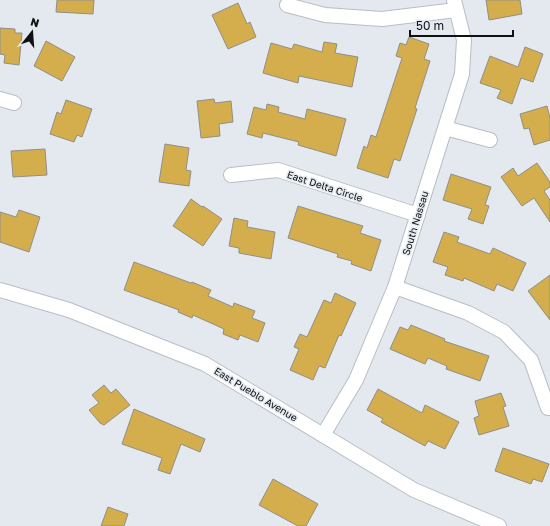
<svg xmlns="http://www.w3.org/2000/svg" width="550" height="526" font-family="'Golos Text',sans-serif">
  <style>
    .building { fill: #d4ae4d; stroke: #918e87 }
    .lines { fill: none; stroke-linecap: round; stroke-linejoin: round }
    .minor-casing { stroke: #b8bec4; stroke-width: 16 }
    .minor { stroke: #fff; stroke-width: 14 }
    .labels { text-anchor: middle; stroke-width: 3; stroke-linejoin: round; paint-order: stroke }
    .street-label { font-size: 10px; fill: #0f1113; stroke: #e3e9ef }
  </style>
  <rect width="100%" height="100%" fill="#e3e9ef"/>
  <g class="building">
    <path d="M57,0H94L93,14L56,12Z"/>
    <path d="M486,0H520L522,14L489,20Z"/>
    <path d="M238,3L247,24L250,22L256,37L228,49L212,15Z"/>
    <path d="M0,28L15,29V33H22L19,65L4,63L5,55L0,54Z"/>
    <path d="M409,37L429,44L424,59L430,61L415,108L417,109L400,161L394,159L388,178L357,168L364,146L367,148L371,135L376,137L402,58L396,56L400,43L406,45Z"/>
    <path d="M46,41L75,57L62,81L34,66Z"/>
    <path d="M324,42L337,44L335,53L358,57L352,87L299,76L298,83L263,73L271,43L292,49L294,44L322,52Z"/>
    <path d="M525,47L543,54L533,82L521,78L512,104L497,98L501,90L480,83L490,56L518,67Z"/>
    <path d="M214,99L215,103L231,101L233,122L219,124L220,136L201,138L197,101Z"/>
    <path d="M66,100L92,109L82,137L77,135L74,142L50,134L57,112L61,114Z"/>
    <path d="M267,104L279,107L278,112L305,119L307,109L346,119L336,156L298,145L299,142L263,133L262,138L247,134L254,107L266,110Z"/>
    <path d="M547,106L550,118V140L534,145L529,128L524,129L520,114Z"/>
    <path d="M165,144L189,148L186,170L191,171L189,186L159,182Z"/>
    <path d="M45,149L47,175L13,177L11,151Z"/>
    <path d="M537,163L550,182V187L544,191L550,200V222L534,198L522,206L501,177L513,168L518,176Z"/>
    <path d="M451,174L491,187L485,205L489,206L483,224L468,219L472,209L443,200Z"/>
    <path d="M191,199L202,207L203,206L222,219L203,246L173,226Z"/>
    <path d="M298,206L363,226L360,233L381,240L371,271L351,264L352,261L337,257L338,254L288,238Z"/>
    <path d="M19,210L40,217L29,252L0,242V212L16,217Z"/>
    <path d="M234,218L248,221L247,227L275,232L271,259L239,253V248L229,246Z"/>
    <path d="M444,232L459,237L457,242L490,254L493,248L526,263L513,291L497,284L494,291L464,278L463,281L445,275L448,267L433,262Z"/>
    <path d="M134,262L191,283L192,282L211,290L208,296L233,307L234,303L255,311L252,318L265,323L258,342L240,335L238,340L223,334L224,329L193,315L192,318L178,312L179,310L124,290Z"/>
    <path d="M550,275V320L528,291Z"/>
    <path d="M335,293L356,303L341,336L339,335L325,368L319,366L313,380L290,370L299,349L294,347L300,334L307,337L324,300L331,303Z"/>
    <path d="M411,325L445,339L444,341L489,356L480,381L446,369L447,366L428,358L425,364L390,349L400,327L408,330Z"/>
    <path d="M104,385L111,393L116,389L130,405L104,425L100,423L89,410L99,403L92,395Z"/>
    <path d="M378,389L422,413L425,405L459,422L445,449L428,441L425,446L381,422L383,419L367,410Z"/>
    <path d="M501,393L506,406L503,407L509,426L479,435L474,418L479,416L475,401Z"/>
    <path d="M134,409L205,439L200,452L181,444L170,474L158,470L162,458L122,444Z"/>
    <path d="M503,448L549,464L542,482L533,479L531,484L495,471Z"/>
    <path d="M273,479L318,504L306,526H298L259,505Z"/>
    <path d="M108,507L128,514L124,526H101Z"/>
  </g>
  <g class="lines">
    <g class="minor-casing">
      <g id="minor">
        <path d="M287,5L325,15L382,19L456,10"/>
        <path d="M0,99L14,103"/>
        <path d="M445,128L490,140"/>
        <path d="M231,175L278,170L418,215"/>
        <path d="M395,287L468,313L504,332L531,360L548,408"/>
        <path d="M0,290L69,310L205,364L414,490L499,526"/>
        <path d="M323,435L356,380L395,287L462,74L464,40L454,0"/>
      </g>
    </g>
    <use href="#minor" class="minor"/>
  </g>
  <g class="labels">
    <g class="street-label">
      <text transform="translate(325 186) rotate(18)" y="4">East Delta Circle</text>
      <text transform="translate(415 223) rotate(-73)" y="4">South Nassau</text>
      <text transform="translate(256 394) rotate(31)" y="4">East Pueblo Avenue</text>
    </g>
  </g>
  <g transform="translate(32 32) rotate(17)" stroke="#e3e9ef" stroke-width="3" paint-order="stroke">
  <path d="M0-3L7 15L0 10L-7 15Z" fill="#0f1113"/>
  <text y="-6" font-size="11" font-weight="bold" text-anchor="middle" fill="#0f1113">N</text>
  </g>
  <path d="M410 30v6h103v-6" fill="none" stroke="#0f1113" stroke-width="2"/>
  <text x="416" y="30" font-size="12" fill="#0f1113" stroke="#e3e9ef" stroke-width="3" paint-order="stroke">50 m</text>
</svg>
